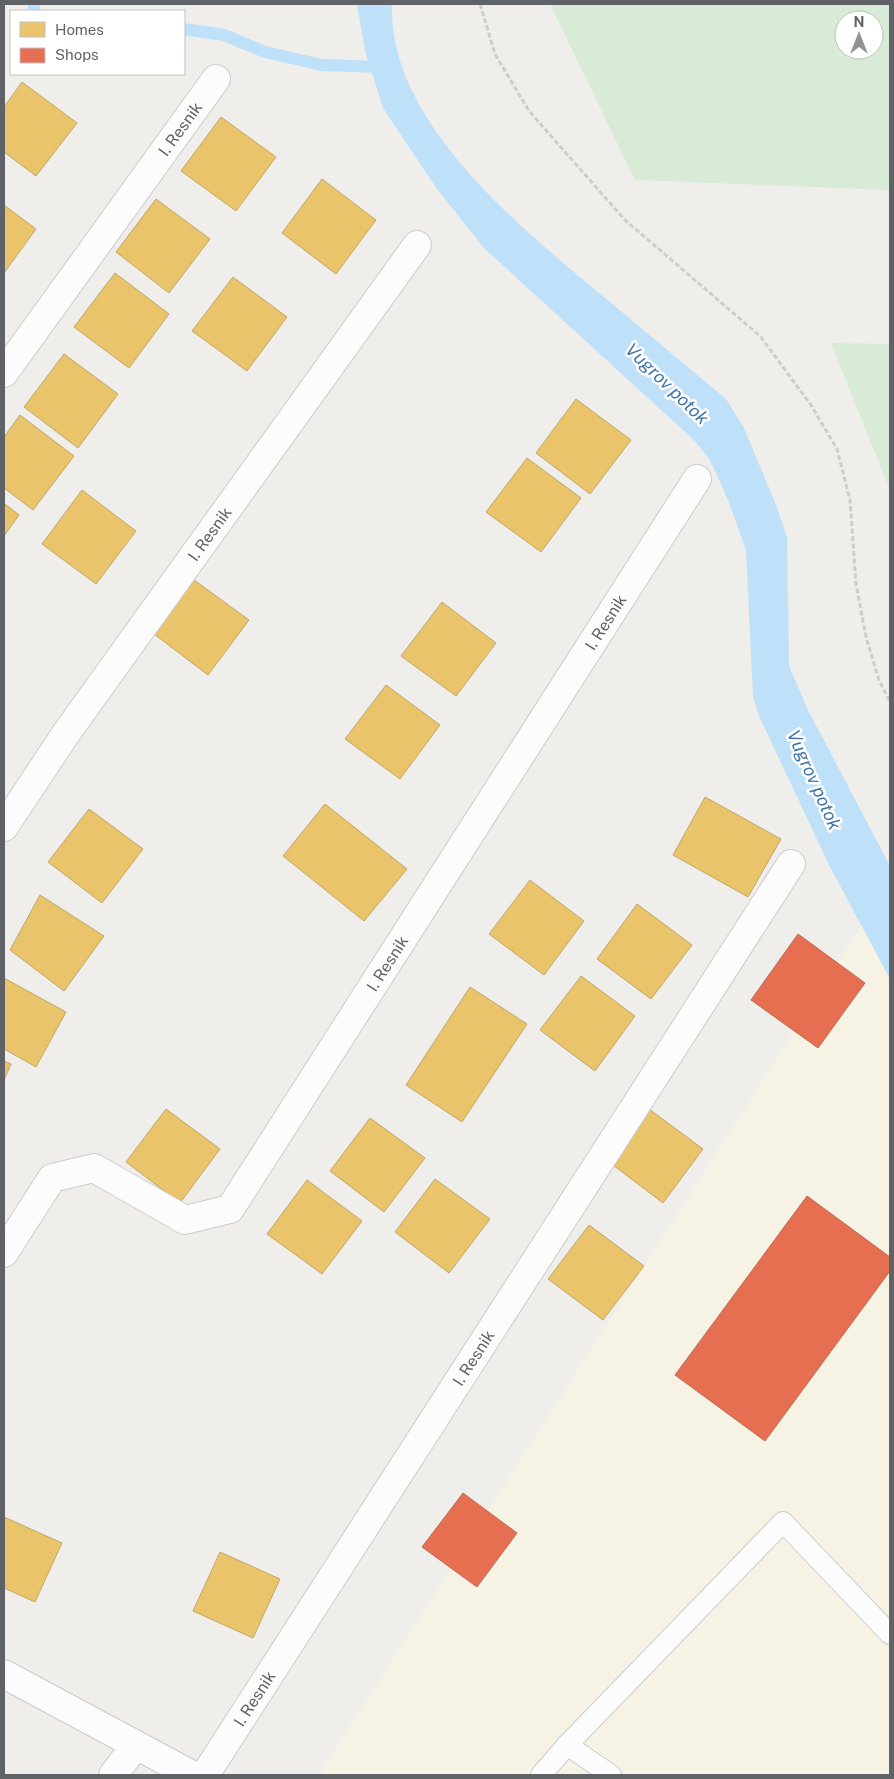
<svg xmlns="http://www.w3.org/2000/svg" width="894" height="1779" font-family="'Public Sans',sans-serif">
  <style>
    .commercial { fill: #f7f3e4 }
    .green { fill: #d8ebd6; fill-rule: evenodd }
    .water { fill: #bfe0f9 }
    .homes { fill: #e9c46a; stroke: #c0a769 }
    .shops { fill: #e76f51; stroke: #be6b58 }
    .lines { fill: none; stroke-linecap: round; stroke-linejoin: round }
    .stream { stroke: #bfe0f9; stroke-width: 12 }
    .lane-casing { stroke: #cbcccc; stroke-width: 22 }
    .street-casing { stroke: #cbcccc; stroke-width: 30 }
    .secondary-casing { stroke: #cacacb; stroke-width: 30 }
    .path { stroke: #cacfcc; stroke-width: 3; stroke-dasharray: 5 2.5; stroke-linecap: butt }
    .lane { stroke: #fdfcfc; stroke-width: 20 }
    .street { stroke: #fdfcfc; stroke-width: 28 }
    .secondary { stroke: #fdfcfc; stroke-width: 28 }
    .labels { text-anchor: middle; stroke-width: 5; stroke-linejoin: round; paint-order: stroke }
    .street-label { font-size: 16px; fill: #5f6368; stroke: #fff }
    .water-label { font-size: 18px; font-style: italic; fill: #4174aa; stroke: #fff }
  </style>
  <rect width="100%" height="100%" fill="#efeeea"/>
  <path class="commercial" d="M862,925L890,979V1775H319Z"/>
  <g class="green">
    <path d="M550,4H890V190L635,180ZM844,20H874V50H844Z"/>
    <path d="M831,343L890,344V490Z"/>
  </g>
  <path class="water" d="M357,4H392C388,122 521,228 604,297C645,331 685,365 726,399L743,426L775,502L787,537L789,666L808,710L890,866V979L829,865L759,716L753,697L746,550L728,500L710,460L695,441L484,248L437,189L383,108L365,51Z"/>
  <g class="homes">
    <path d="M22,82L77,123L36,176L4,152V107Z"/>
    <path d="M221,117L276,157L236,211L181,171Z"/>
    <path d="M322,179L376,220L336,274L282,233Z"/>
    <path d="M156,199L210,239L169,293L116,252Z"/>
    <path d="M4,205L36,229L4,273Z"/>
    <path d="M115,273L169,314L129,368L74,327Z"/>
    <path d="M233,277L287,317L247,371L192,331Z"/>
    <path d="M64,354L118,394L78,448L24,407Z"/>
    <path d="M576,399L631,440L590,494L536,453Z"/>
    <path d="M20,415L74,456L33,510L4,488V437Z"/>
    <path d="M527,458L581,498L541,552L486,512Z"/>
    <path d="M82,490L136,531L96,584L42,544Z"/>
    <path d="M4,503L19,515L4,536Z"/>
    <path d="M194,580L249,620L208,675L154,634Z"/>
    <path d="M442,602L496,643L456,696L401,656Z"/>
    <path d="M386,685L440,725L400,779L345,739Z"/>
    <path d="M705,797L781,839L748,897L673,855Z"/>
    <path d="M325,804L407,869L364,921L283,856Z"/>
    <path d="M89,809L143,849L102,903L48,862Z"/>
    <path d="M530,880L584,921L544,975L489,934Z"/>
    <path d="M40,895L104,936L64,991L10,950Z"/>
    <path d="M637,904L692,945L651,999L597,959Z"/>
    <path d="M581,976L635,1016L595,1071L540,1030Z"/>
    <path d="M4,978L66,1012L36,1067L4,1049Z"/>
    <path d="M470,987L527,1024L462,1122L406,1085Z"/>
    <path d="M4,1061L11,1064L4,1080Z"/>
    <path d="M166,1109L220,1149L180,1203L126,1162Z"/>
    <path d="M649,1109L703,1149L663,1203L609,1162Z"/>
    <path d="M370,1118L425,1158L384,1212L330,1171Z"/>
    <path d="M435,1179L490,1219L449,1273L395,1232Z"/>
    <path d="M307,1180L362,1221L322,1274L267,1234Z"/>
    <path d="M589,1225L644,1266L603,1320L548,1279Z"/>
    <path d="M4,1517L62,1543L35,1602L4,1588Z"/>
    <path d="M220,1552L280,1579L253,1638L193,1611Z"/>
  </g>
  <g class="shops">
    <path d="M798,934L865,983L818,1048L751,1000Z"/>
    <path d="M807,1196L890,1257V1271L765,1441L675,1375Z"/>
    <path d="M463,1493L517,1533L477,1587L422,1547Z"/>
  </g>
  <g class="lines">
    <g class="stream">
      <path d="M34,11V4"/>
      <path d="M184,29L224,35L265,52L322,65L382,67"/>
    </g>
    <g class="lane-casing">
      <g id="lane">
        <path d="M567,1745L611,1775"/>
        <path d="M541,1775L567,1745L783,1522L890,1634"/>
      </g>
    </g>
    <g class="street-casing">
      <g id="street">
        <path id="s1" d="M4,373L216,79"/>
        <path id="s2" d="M4,827L67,732L417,245"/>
        <path id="s3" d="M4,1253L52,1178L94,1168L185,1220L230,1209L697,479"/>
        <path d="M113,1775L136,1745"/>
        <path id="s4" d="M205,1775L791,864"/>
      </g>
    </g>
    <g class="secondary-casing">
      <path id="secondary" d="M4,1674L192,1775"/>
    </g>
    <path class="path" d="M480,4L495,54L529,111L625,220L760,336L811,405L837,449L850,500L856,584L866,637L879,680L890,702"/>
    <use href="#lane" class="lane"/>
    <use href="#street" class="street"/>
    <use href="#secondary" class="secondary"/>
  </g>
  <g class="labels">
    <g class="street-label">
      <text dy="6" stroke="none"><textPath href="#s1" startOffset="301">I. Resnik</textPath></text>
      <text dy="6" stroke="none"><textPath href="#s2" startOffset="358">I. Resnik</textPath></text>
      <text dy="6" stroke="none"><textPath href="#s3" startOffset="980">I. Resnik</textPath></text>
      <text dy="6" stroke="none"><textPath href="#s3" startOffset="575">I. Resnik</textPath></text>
      <text dy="6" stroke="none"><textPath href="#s4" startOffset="496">I. Resnik</textPath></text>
      <text dy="6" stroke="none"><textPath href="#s4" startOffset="91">I. Resnik</textPath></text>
    </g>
    <g class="water-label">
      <text transform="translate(667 384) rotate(44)" y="6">Vugrov potok</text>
      <text transform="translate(814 780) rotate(66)" y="6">Vugrov potok</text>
    </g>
  </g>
  <rect width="894" height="1779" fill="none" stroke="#5f6368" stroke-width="10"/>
  <rect x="10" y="10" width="175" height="65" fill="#ffffff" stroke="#bfc1c3"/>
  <rect x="20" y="22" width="25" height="15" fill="#e9c46a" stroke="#bfc1c3"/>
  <text x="55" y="35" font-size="15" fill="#5f6368">Homes</text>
  <rect x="20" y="48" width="25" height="15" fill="#e76f51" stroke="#bfc1c3"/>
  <text x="55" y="60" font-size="15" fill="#5f6368">Shops</text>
  <g transform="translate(859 35)"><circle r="24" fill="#ffffff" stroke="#bfc1c3"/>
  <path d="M0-4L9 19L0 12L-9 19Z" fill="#919496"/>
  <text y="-8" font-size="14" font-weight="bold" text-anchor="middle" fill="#5f6368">N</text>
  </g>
</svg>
